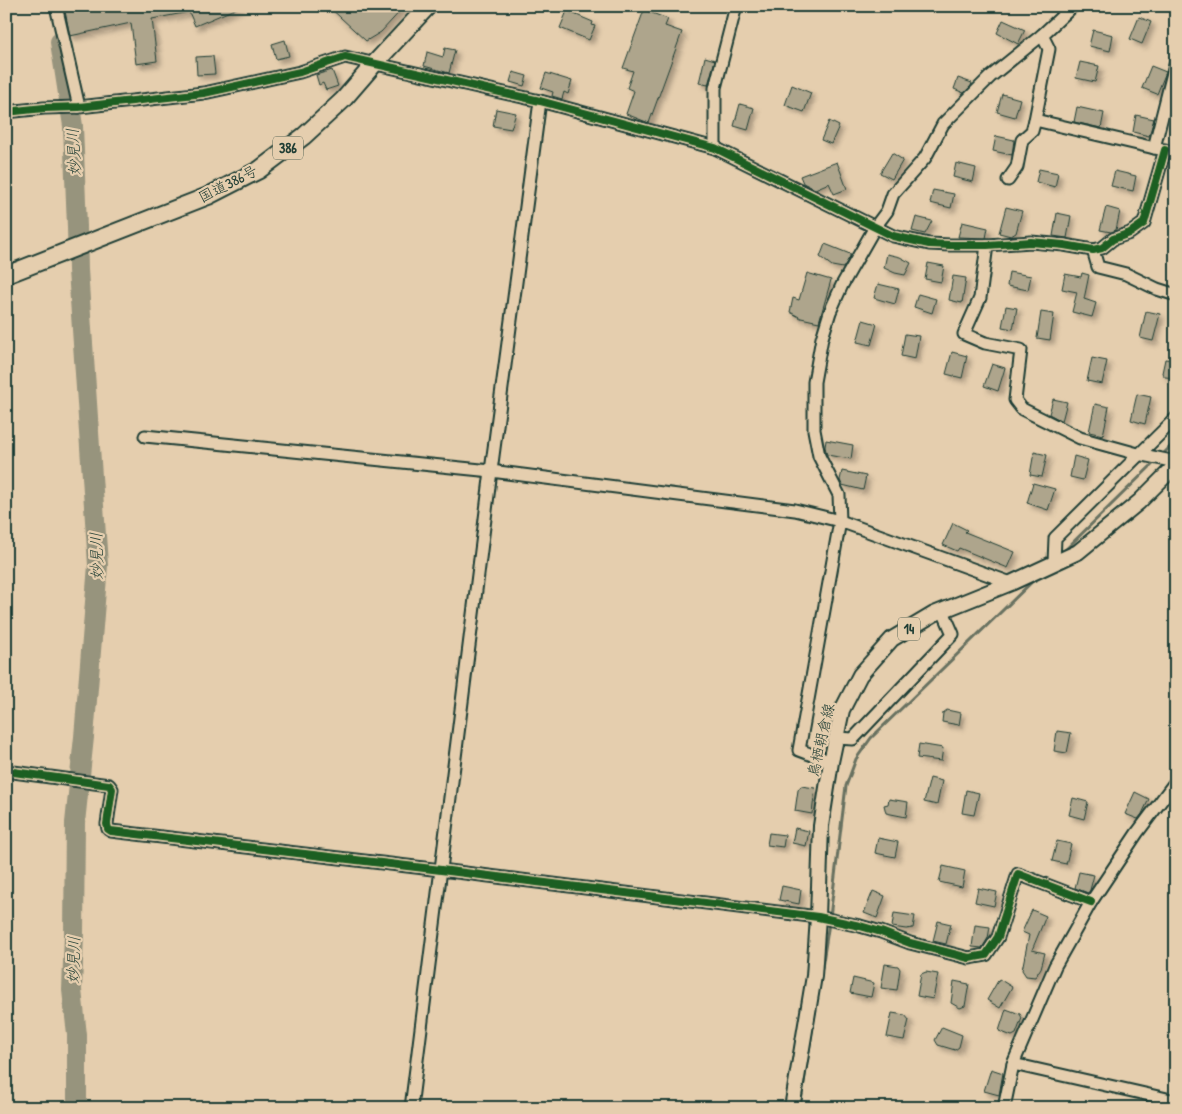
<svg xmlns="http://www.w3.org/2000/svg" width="1182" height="1114" font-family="'Patrick Hand','Klee One',sans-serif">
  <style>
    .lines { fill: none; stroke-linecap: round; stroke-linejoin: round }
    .stream { stroke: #677160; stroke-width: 3 }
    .river { stroke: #97947d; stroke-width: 20 }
    .building { fill: #aea58c; stroke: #1f3d34; filter: url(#shadow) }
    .minor-casing { stroke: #1f3d34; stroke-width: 15 }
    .major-casing { stroke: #1f3d34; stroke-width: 18 }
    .highway-casing { stroke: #1f3d34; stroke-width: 20 }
    .minor { stroke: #e5ceae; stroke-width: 11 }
    .major { stroke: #e5ceae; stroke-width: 14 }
    .highway { stroke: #e5ceae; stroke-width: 16 }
    .cycleway-casing { stroke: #e5ceae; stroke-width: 11 }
    .cycleway { stroke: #1b5e20; stroke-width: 8 }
    .labels { text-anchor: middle; stroke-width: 4.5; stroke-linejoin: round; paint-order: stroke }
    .shield { fill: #e5ceae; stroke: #5a6859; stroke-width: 1 }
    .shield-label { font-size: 14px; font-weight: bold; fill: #1f3d34 }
    .street-label { font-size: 15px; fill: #1f3d34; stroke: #e5ceae }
    .water-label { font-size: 16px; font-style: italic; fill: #2b463b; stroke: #e5ceae }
  </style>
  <defs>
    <filter id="shadow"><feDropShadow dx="4" dy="4" stdDeviation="2.5" flood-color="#0004"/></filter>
  </defs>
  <rect width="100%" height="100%" fill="#e5ceae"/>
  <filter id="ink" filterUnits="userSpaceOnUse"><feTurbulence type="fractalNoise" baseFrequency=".02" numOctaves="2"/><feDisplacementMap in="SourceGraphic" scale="10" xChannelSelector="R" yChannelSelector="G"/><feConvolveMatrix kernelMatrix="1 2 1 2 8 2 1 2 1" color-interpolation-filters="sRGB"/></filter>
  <g filter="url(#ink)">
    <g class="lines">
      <g class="stream">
        <path d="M1160,457L1176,441"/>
        <path d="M1062,553L1156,461"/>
        <path d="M830,917L846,786L856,759L871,738L1036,578"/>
        <path d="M800,1108L829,923"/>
      </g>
      <path class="river" d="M60,42L73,126L77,227L78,270L98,565L84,737L75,823L74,933L72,990L77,1035V1108"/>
    </g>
    <g class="building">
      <path d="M64,6H242L195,26L189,12L152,19L157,61L136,64L131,23L70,36Z"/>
      <path d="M328,6H405L381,32L366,41Z"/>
      <path d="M644,10L668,19L665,26L682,32L649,123L626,114L634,91L627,88L633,71L623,68Z"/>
      <path d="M567,11L593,22L592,25L595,26L589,40L560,28Z"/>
      <path d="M1139,17L1151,22L1142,44L1130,39Z"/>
      <path d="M1003,20L1025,30L1018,44L997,33Z"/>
      <path d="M1093,30L1113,35L1110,51L1089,46Z"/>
      <path d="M285,40L289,56L276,59L272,44Z"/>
      <path d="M445,48L455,50L449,73L424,66L427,52L443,57Z"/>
      <path d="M213,56L215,74L197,75L196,57Z"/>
      <path d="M705,57L715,60L708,85L699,83Z"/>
      <path d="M1080,62L1099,66L1095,82L1076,78Z"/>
      <path d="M1151,66L1166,72L1157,94L1142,88Z"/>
      <path d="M332,70L338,86L326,90L323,83L319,85L316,75Z"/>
      <path d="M513,72L527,76L524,86L510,82Z"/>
      <path d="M546,73L572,81L568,94L564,92L562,99L552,96L553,92L541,88Z"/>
      <path d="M958,78L972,83L971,86L964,93L954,89Z"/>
      <path d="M792,85L811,93L804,112L785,105Z"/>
      <path d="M1002,94L1020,99L1015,117L997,112Z"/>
      <path d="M740,104L754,108L748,130L734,126Z"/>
      <path d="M1077,107L1104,113L1101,128L1074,122Z"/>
      <path d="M496,109L516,113L511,129L493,126Z"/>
      <path d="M1136,115L1154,119L1149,136L1133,132Z"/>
      <path d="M829,121L839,126L831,144L821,140Z"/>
      <path d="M996,136L1014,140L1012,155L993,151Z"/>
      <path d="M892,153L903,160L892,179L880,173Z"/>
      <path d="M837,162L847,189L834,194L829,183L815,189L803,183L800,176Z"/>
      <path d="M956,163L976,168L973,182L953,177Z"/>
      <path d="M1039,169L1058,173L1055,187L1036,182Z"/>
      <path d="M1115,171L1136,176L1133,191L1111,186Z"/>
      <path d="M933,190L954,194L951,208L930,203Z"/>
      <path d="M1006,207L1022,211L1016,233L1011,236L999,233Z"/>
      <path d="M1106,207L1120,211L1116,230L1111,232L1100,230Z"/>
      <path d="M1057,213L1071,216L1067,238L1053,236Z"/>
      <path d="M916,217L932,221L925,234L912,231Z"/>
      <path d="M962,222L988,228L986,238L958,237Z"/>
      <path d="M825,244L850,254V257L843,268L832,266L820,257Z"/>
      <path d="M887,254L900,257L911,263L905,275L895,273L884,268Z"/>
      <path d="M928,263L944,266L941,282L925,279Z"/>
      <path d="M1009,272L1031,276L1028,290L1007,286Z"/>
      <path d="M807,273L831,280L819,322L801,318L790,312L793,298L799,300Z"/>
      <path d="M1082,273L1089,275L1084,299L1096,303L1092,317L1072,312L1077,292L1062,289L1065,274L1081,277Z"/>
      <path d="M953,276L966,278L962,303L949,300Z"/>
      <path d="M878,284L899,289L895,304L874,298Z"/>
      <path d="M918,294L936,299L932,313L914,307Z"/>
      <path d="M1006,306L1017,308L1013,329L1002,327Z"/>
      <path d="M1146,311L1160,314L1153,341L1140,338Z"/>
      <path d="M1041,312L1054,314L1050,340L1037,338Z"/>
      <path d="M863,320L877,324L871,345L857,342Z"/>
      <path d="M905,334L919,336L915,359L901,356Z"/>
      <path d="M952,352L967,356L962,378L946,374Z"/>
      <path d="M1092,358L1107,361L1102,384L1087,381Z"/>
      <path d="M1165,359L1176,360V378L1165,377L1162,373Z"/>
      <path d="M992,364L1005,368L998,391L984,386Z"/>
      <path d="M1137,394L1151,397L1145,424L1131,420Z"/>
      <path d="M1053,399L1067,402L1062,421L1049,414Z"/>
      <path d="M1095,404L1109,407L1103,435L1089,432Z"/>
      <path d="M826,440L853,445L851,459L827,455L825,447Z"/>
      <path d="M1034,452L1047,455L1042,477L1030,475Z"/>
      <path d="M1074,456L1088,460L1083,480L1070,477Z"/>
      <path d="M842,471L866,476L863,490L842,485L840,480Z"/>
      <path d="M1033,483L1055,489L1048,510L1027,503Z"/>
      <path d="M953,523L967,530L965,532L1015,552L1008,568L959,548L957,551L943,545Z"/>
      <path d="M947,710L961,713L959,725L942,722L943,713Z"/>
      <path d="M1057,731L1071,733L1067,753L1054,751Z"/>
      <path d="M919,744L943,748L941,761L917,758Z"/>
      <path d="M930,778L942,781L937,805L924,802Z"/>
      <path d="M801,786L815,788L812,814L795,811L798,790Z"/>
      <path d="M966,790L979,793L974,815L962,813Z"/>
      <path d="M1135,792L1149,799L1142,814L1138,819L1125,814Z"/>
      <path d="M1073,798L1088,802L1084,819L1069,815Z"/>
      <path d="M889,799L908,802L906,817L886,813L884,805L888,804Z"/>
      <path d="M795,828L809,831L806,846L792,843Z"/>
      <path d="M769,833L785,835L783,847L767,845Z"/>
      <path d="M878,838L898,842L895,857L875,853Z"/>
      <path d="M1057,841L1071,844L1066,864L1052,861Z"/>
      <path d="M943,866L965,871L962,887L939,882Z"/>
      <path d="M1079,872L1094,875L1090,890L1088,893L1075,888Z"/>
      <path d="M782,886L801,890L799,904L779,900Z"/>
      <path d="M978,888L997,892L994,906L975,902Z"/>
      <path d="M873,891L885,896L877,918L864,913Z"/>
      <path d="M1032,910L1046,916L1032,950L1045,953L1041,968L1035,977L1026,976L1022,970L1029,935L1022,932Z"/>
      <path d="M894,913L915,916L913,928L906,929L892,927Z"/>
      <path d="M938,921L951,924L946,944L933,941Z"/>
      <path d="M975,925L990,927L988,938L982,948L972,947Z"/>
      <path d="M885,964L898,966L900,969L897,990L881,988Z"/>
      <path d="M926,972L938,974L933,999L917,996L921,974Z"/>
      <path d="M853,978L874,983L871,997L850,993Z"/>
      <path d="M999,979L1012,987L1000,1008L987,1000Z"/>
      <path d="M954,981L969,984L965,1006L960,1008L951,1003Z"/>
      <path d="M1006,1009L1020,1014L1022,1018L1016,1034L1012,1036L999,1031Z"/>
      <path d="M892,1013L905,1015L909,1020L904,1040L887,1037Z"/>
      <path d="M942,1027L962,1035L959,1047L955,1050L938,1045L935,1040Z"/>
      <path d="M991,1069L1003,1073L999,1095L984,1091Z"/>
    </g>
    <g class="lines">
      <g class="minor-casing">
        <g id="minor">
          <path d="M56,6L79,107"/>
          <path d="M1042,35L1049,49L1035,120L1176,153"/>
          <path d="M6,112L44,108L79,107L204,93L300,72L345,57L540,101L715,148L893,236L929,244L950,245H987L1031,242L1064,245L1093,250L1102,248L1113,239L1130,233L1144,223L1165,150"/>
          <path d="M715,148V88L736,6"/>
          <path d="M1154,148L1176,61"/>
          <path d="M1008,180L1017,167L1022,140L1032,131L1035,120"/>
          <path d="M987,245L980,298L964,334L985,343L1021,350L1015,400L1022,409L1080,438L1138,454L1176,462"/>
          <path d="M1093,250L1098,267L1126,274L1157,289L1176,295"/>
          <path d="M145,436L491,471L795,510L840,521L1011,583"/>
          <path d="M1054,562L1055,538L1176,418"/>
          <path d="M836,738L853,739L953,634L943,611"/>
          <path d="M831,762L799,750L840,521L839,495L819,456L814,430V382L822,338L830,312L842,285L875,227L887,211L893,194L925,158L943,124L990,77L1042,35L1073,6"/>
          <path d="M6,771L109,785L112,789L107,824L108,829L111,831L441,870L818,917L860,926L881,932L910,943L969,958L986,955L998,937L1018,874L1091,902"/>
          <path d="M1013,1064L1176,1101"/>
          <path d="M411,1108L491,471L540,101"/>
          <path d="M1004,1108L1013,1064L1055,966L1091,902L1137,833L1176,781"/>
        </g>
      </g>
      <g class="major-casing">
        <path id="major" d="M792,1108L814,976L818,917L821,826L831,762L842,710L860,675L892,639L934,614L1011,583L1078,552L1139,502L1176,465"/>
      </g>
      <g class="highway-casing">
        <path id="highway" d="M6,275L208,196L259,170L304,136L343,100L375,63L428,6"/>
      </g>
      <use href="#minor" class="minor"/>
      <use href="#major" class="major"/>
      <use href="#highway" class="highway"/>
      <g class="cycleway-casing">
        <g id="cycleway">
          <path d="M6,112L44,108L79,107L204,93L300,72L345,57L540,101L715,148L893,236L929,244L950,245H987L1031,242L1064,245L1093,250L1102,248L1113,239L1130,233L1144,223L1165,150"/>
          <path d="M6,771L109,785L112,789L107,824L108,829L111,831L441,870L818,917L860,926L881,932L910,943L969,958L986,955L998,937L1018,874L1091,902"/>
        </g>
      </g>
      <use href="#cycleway" class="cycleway"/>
    </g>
  </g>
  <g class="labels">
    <g class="shield">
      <rect x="273" y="136.5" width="30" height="23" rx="4"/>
      <rect x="898" y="617.5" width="22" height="23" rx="4"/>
    </g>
    <g class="shield-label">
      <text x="288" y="153">386</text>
      <text x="909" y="634">14</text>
    </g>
    <g class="street-label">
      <text transform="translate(228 184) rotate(-27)" y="5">国道386号</text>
      <text transform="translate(821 740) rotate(-77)" y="5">鳥栖朝倉線</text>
    </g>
    <g class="water-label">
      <text transform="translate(73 152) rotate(-93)" y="6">妙見川</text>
      <text transform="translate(96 556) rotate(-91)" y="6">妙見川</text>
      <text transform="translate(73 960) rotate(-89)" y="6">妙見川</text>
    </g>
  </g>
  <rect width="1182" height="1114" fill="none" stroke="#e5ceae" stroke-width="25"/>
  <rect x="12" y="12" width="1157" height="1089" fill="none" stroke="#1f3d34" stroke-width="2" filter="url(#ink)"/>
</svg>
